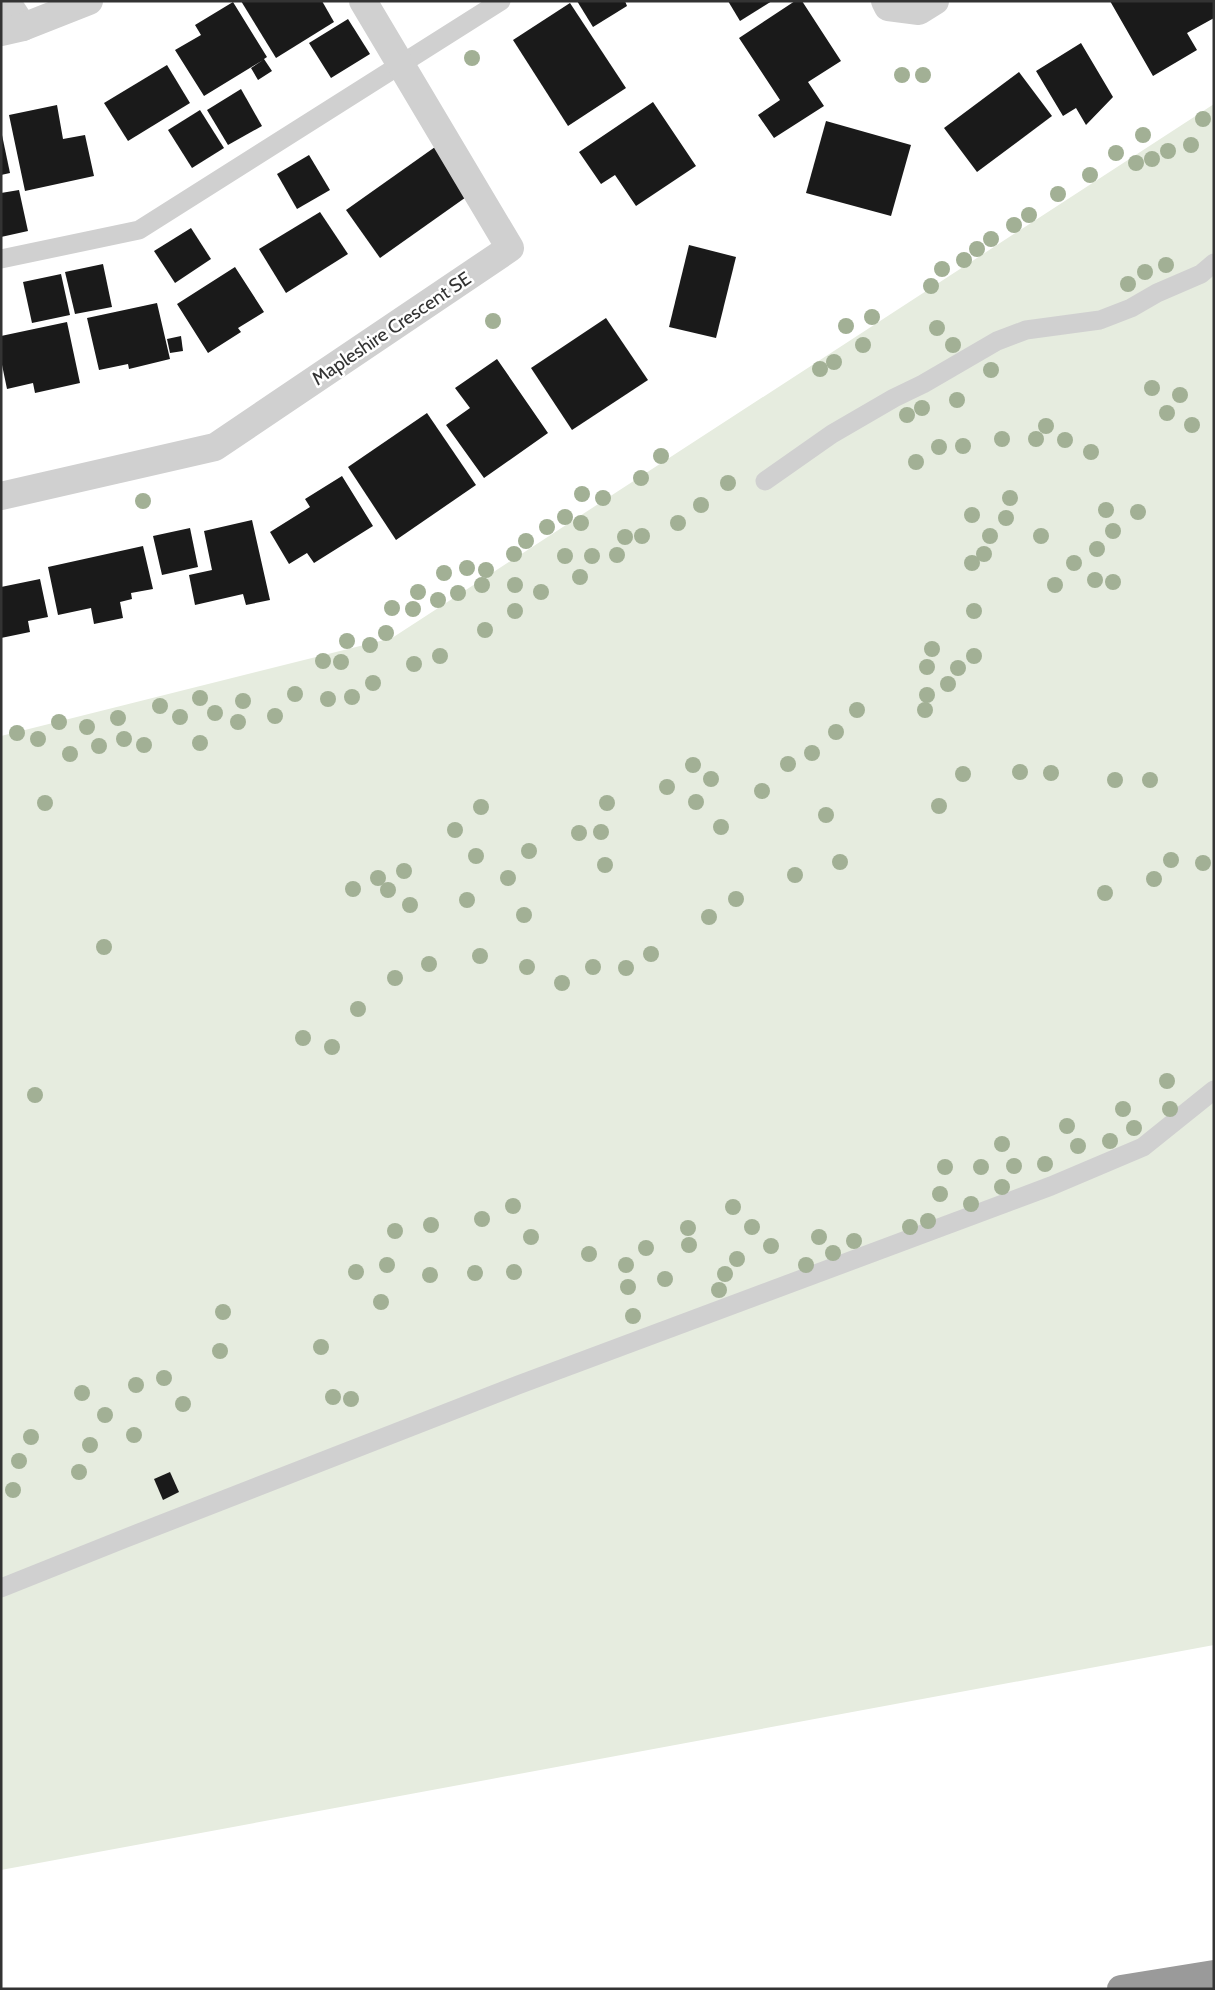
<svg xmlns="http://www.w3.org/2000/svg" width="1215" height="1990" font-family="Cabin,sans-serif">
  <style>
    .green { fill: #e6ecdf }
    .building { fill: #1a1a1a }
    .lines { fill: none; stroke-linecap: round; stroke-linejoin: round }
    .lane { stroke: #d0d0d0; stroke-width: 19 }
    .street { stroke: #d0d0d0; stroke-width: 28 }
    .highway { stroke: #9a9a9a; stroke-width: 28 }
    .tree { fill: #a2b095 }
    .labels { text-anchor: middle; stroke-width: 5; stroke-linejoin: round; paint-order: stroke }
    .street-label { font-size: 19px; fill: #333; stroke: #fff }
  </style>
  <rect width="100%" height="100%" fill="#fff"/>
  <path class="green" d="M1214,104V1645L1,1870V736L392,638Z"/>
  <g class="building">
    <path d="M241,1H322L334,22L276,58Z"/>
    <path d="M577,1H625L627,6L593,27Z"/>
    <path d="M728,1H772L740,21Z"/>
    <path d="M795,1H802L841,61L808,82L824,106L774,138L758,115L780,100L739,38Z"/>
    <path d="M1110,1H1214V18L1187,33L1197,50L1153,76Z"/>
    <path d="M233,2L267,57L264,59L272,71L258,80L251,68L263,60L204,96L175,50L201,35L195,25Z"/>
    <path d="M570,3L626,88L568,126L513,40Z"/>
    <path d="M348,19L370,54L331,78L309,43Z"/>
    <path d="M1081,43L1113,97L1086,125L1076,108L1063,116L1036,71Z"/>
    <path d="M167,65L190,103L128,141L104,103Z"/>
    <path d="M1019,72L1052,116L977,172L944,128Z"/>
    <path d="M241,89L262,126L228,145L207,110Z"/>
    <path d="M653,102L696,166L636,206L615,175L601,184L579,152Z"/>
    <path d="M57,105L63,139L85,135L94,176L25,191L9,115Z"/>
    <path d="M200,110L224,148L192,168L168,130Z"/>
    <path d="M826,121L911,145L891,216L806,193Z"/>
    <path d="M2,135L10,173L1,175V136Z"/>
    <path d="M435,147L469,195L380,258L346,210Z"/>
    <path d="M309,155L330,190L297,209L277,174Z"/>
    <path d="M19,190L28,231L1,237V193Z"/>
    <path d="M320,212L348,254L286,293L259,249Z"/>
    <path d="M191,228L211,259L175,283L154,251Z"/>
    <path d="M689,245L736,257L716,338L669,327Z"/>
    <path d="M103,264L112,307L75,314L65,272Z"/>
    <path d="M235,267L264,312L238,328L241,332L208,353L177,304Z"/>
    <path d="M61,274L70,315L32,323L23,282Z"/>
    <path d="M157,303L170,359L129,369L128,364L99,370L87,318Z"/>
    <path d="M606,318L648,380L572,430L531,368Z"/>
    <path d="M67,322L80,383L35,393L33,383L7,389L1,360V336Z"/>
    <path d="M181,336L183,351L170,353L167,339Z"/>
    <path d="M497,359L548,433L484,478L446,425L470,408L455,388Z"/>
    <path d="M427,413L476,485L396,540L348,467Z"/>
    <path d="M342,476L373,526L314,563L307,553L289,564L270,532L310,507L305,499Z"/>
    <path d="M252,520L270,600L246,605L243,594L195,605L189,575L212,570L204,531Z"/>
    <path d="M190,528L198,567L162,575L153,536Z"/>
    <path d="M143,546L153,589L131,593L132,599L120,602L123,618L94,624L91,608L58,615L48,567Z"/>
    <path d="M40,579L48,617L28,621L30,632L1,638V587Z"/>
    <path d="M170,1472L179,1492L163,1500L154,1479Z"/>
  </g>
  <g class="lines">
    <g class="lane">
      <path d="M1,259L139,230L501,1"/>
      <path d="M765,481L832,434L894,398L923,384L997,341L1026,330L1100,320L1131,308L1157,293L1201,274L1214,263"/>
      <path d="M1,1588L126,1538L518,1385L1051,1186L1143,1147L1214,1090"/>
    </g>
    <g class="street">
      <path d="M6,1L23,27"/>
      <path d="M885,1L888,7L919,11L935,1"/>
      <path d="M1,32L23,27L89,1"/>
      <path d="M1,496L215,447L510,248L363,1"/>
    </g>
    <path class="highway" d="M1121,1989L1214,1974"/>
  </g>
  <g class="tree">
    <circle cx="472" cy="58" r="8"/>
    <circle cx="902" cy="75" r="8"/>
    <circle cx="923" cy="75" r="8"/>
    <circle cx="1203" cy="119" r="8"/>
    <circle cx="1143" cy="135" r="8"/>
    <circle cx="1191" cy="145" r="8"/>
    <circle cx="1168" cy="151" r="8"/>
    <circle cx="1116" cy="153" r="8"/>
    <circle cx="1152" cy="159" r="8"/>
    <circle cx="1136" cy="163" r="8"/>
    <circle cx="1090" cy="175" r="8"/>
    <circle cx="1058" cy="194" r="8"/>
    <circle cx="1029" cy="215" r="8"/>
    <circle cx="1014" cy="225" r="8"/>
    <circle cx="991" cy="239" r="8"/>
    <circle cx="977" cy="249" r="8"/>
    <circle cx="964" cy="260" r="8"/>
    <circle cx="1166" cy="265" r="8"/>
    <circle cx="942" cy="269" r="8"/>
    <circle cx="1145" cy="272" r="8"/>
    <circle cx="1128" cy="284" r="8"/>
    <circle cx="931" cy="286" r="8"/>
    <circle cx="872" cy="317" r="8"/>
    <circle cx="493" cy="321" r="8"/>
    <circle cx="846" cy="326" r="8"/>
    <circle cx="937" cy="328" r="8"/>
    <circle cx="863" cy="345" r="8"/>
    <circle cx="953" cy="345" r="8"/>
    <circle cx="834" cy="362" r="8"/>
    <circle cx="820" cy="369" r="8"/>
    <circle cx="991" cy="370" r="8"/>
    <circle cx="1152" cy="388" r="8"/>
    <circle cx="1180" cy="395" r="8"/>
    <circle cx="957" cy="400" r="8"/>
    <circle cx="922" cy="408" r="8"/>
    <circle cx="1167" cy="413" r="8"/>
    <circle cx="907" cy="415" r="8"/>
    <circle cx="1192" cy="425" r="8"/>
    <circle cx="1046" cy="426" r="8"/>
    <circle cx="1002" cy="439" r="8"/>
    <circle cx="1036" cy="439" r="8"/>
    <circle cx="1065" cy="440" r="8"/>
    <circle cx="963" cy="446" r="8"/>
    <circle cx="939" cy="447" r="8"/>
    <circle cx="1091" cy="452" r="8"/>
    <circle cx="661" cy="456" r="8"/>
    <circle cx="916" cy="462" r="8"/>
    <circle cx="641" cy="478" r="8"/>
    <circle cx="728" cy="483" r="8"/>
    <circle cx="582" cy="494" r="8"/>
    <circle cx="603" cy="498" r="8"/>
    <circle cx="1010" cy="498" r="8"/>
    <circle cx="143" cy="501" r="8"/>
    <circle cx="701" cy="505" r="8"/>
    <circle cx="1106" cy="510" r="8"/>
    <circle cx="1138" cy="512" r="8"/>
    <circle cx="972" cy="515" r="8"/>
    <circle cx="565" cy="517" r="8"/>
    <circle cx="1006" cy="518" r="8"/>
    <circle cx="581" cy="523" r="8"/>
    <circle cx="678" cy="523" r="8"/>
    <circle cx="547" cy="527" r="8"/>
    <circle cx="1113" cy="531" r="8"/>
    <circle cx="642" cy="536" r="8"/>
    <circle cx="990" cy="536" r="8"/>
    <circle cx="1041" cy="536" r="8"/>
    <circle cx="625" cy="537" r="8"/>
    <circle cx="526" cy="541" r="8"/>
    <circle cx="1097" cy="549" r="8"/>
    <circle cx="514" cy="554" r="8"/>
    <circle cx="984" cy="554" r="8"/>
    <circle cx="617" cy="555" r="8"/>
    <circle cx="565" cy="556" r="8"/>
    <circle cx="592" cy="556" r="8"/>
    <circle cx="972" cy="563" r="8"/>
    <circle cx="1074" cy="563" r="8"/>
    <circle cx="467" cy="568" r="8"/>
    <circle cx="486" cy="570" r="8"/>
    <circle cx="444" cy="573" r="8"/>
    <circle cx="580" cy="577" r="8"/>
    <circle cx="1095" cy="580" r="8"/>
    <circle cx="1113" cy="582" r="8"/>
    <circle cx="482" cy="585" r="8"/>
    <circle cx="515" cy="585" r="8"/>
    <circle cx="1055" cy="585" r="8"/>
    <circle cx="418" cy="592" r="8"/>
    <circle cx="541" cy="592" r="8"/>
    <circle cx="458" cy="593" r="8"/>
    <circle cx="438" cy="600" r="8"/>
    <circle cx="392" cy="608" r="8"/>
    <circle cx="413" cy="609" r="8"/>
    <circle cx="515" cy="611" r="8"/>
    <circle cx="974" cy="611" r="8"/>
    <circle cx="485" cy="630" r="8"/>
    <circle cx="386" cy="633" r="8"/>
    <circle cx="347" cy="641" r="8"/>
    <circle cx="370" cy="645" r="8"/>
    <circle cx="932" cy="649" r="8"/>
    <circle cx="440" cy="656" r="8"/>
    <circle cx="974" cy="656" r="8"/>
    <circle cx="323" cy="661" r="8"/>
    <circle cx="341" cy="662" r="8"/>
    <circle cx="414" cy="664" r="8"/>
    <circle cx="927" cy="667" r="8"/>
    <circle cx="958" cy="668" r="8"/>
    <circle cx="373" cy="683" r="8"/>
    <circle cx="948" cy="684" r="8"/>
    <circle cx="295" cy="694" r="8"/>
    <circle cx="927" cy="695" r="8"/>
    <circle cx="352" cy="697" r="8"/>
    <circle cx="200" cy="698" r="8"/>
    <circle cx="328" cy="699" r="8"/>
    <circle cx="243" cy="701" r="8"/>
    <circle cx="160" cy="706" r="8"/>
    <circle cx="857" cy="710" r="8"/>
    <circle cx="925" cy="710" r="8"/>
    <circle cx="215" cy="713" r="8"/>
    <circle cx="275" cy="716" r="8"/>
    <circle cx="180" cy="717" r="8"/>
    <circle cx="118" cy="718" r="8"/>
    <circle cx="59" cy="722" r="8"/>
    <circle cx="238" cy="722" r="8"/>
    <circle cx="87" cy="727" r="8"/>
    <circle cx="836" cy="732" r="8"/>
    <circle cx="17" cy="733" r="8"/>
    <circle cx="38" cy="739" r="8"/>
    <circle cx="124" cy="739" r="8"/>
    <circle cx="200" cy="743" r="8"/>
    <circle cx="144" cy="745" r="8"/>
    <circle cx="99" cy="746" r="8"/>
    <circle cx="812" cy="753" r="8"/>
    <circle cx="70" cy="754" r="8"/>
    <circle cx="788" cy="764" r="8"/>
    <circle cx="693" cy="765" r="8"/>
    <circle cx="1020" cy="772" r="8"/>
    <circle cx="1051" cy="773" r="8"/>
    <circle cx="963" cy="774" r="8"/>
    <circle cx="711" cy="779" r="8"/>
    <circle cx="1115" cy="780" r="8"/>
    <circle cx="1150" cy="780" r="8"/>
    <circle cx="667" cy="787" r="8"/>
    <circle cx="762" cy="791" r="8"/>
    <circle cx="696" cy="802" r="8"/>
    <circle cx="45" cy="803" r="8"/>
    <circle cx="607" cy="803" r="8"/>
    <circle cx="939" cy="806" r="8"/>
    <circle cx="481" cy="807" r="8"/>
    <circle cx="826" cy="815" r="8"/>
    <circle cx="721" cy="827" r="8"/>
    <circle cx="455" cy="830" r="8"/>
    <circle cx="601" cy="832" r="8"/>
    <circle cx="579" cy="833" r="8"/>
    <circle cx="529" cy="851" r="8"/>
    <circle cx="476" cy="856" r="8"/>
    <circle cx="1171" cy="860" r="8"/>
    <circle cx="840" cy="862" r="8"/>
    <circle cx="1203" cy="863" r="8"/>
    <circle cx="605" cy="865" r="8"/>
    <circle cx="404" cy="871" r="8"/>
    <circle cx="795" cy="875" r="8"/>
    <circle cx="378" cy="878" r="8"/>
    <circle cx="508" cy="878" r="8"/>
    <circle cx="1154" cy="879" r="8"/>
    <circle cx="353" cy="889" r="8"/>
    <circle cx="388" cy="890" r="8"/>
    <circle cx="1105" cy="893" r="8"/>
    <circle cx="736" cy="899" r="8"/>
    <circle cx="467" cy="900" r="8"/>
    <circle cx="410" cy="905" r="8"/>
    <circle cx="524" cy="915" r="8"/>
    <circle cx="709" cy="917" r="8"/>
    <circle cx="104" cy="947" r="8"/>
    <circle cx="651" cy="954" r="8"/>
    <circle cx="480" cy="956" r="8"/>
    <circle cx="429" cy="964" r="8"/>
    <circle cx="527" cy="967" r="8"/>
    <circle cx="593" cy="967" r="8"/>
    <circle cx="626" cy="968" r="8"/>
    <circle cx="395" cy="978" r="8"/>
    <circle cx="562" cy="983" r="8"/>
    <circle cx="358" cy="1009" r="8"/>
    <circle cx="303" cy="1038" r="8"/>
    <circle cx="332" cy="1047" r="8"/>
    <circle cx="1167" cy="1081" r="8"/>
    <circle cx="35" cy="1095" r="8"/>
    <circle cx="1123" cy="1109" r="8"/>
    <circle cx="1170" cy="1109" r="8"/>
    <circle cx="1067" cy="1126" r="8"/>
    <circle cx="1134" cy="1128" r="8"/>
    <circle cx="1110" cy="1141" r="8"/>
    <circle cx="1002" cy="1144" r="8"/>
    <circle cx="1078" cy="1146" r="8"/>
    <circle cx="1045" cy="1164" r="8"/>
    <circle cx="1014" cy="1166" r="8"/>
    <circle cx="945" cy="1167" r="8"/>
    <circle cx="981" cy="1167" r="8"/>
    <circle cx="1002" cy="1187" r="8"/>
    <circle cx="940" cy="1194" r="8"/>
    <circle cx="971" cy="1204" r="8"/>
    <circle cx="513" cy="1206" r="8"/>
    <circle cx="733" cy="1207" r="8"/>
    <circle cx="482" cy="1219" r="8"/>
    <circle cx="928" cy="1221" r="8"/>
    <circle cx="431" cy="1225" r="8"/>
    <circle cx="752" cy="1227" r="8"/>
    <circle cx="910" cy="1227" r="8"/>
    <circle cx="688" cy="1228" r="8"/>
    <circle cx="395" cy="1231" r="8"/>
    <circle cx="531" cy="1237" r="8"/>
    <circle cx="819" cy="1237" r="8"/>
    <circle cx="854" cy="1241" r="8"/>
    <circle cx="689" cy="1245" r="8"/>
    <circle cx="771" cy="1246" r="8"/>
    <circle cx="646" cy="1248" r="8"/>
    <circle cx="833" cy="1253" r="8"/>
    <circle cx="589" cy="1254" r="8"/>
    <circle cx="737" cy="1259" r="8"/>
    <circle cx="387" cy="1265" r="8"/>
    <circle cx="626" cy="1265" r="8"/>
    <circle cx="806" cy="1265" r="8"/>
    <circle cx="356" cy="1272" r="8"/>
    <circle cx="514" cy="1272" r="8"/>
    <circle cx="475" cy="1273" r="8"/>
    <circle cx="725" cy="1274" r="8"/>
    <circle cx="430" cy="1275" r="8"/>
    <circle cx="665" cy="1279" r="8"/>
    <circle cx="628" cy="1287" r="8"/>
    <circle cx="719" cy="1290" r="8"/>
    <circle cx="381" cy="1302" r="8"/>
    <circle cx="223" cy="1312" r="8"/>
    <circle cx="633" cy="1316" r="8"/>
    <circle cx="321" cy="1347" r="8"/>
    <circle cx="220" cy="1351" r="8"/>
    <circle cx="164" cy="1378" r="8"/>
    <circle cx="136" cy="1385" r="8"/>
    <circle cx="82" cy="1393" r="8"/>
    <circle cx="333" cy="1397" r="8"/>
    <circle cx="351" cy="1399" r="8"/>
    <circle cx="183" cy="1404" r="8"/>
    <circle cx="105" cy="1415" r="8"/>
    <circle cx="134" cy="1435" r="8"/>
    <circle cx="31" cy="1437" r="8"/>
    <circle cx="90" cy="1445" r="8"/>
    <circle cx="19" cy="1461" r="8"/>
    <circle cx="79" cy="1472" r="8"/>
    <circle cx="13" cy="1490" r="8"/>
  </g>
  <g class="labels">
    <g class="street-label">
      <text transform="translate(391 328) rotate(-34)" y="7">Mapleshire Crescent SE</text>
    </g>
  </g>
  <rect width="1215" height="1990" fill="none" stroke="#333333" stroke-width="5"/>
</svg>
